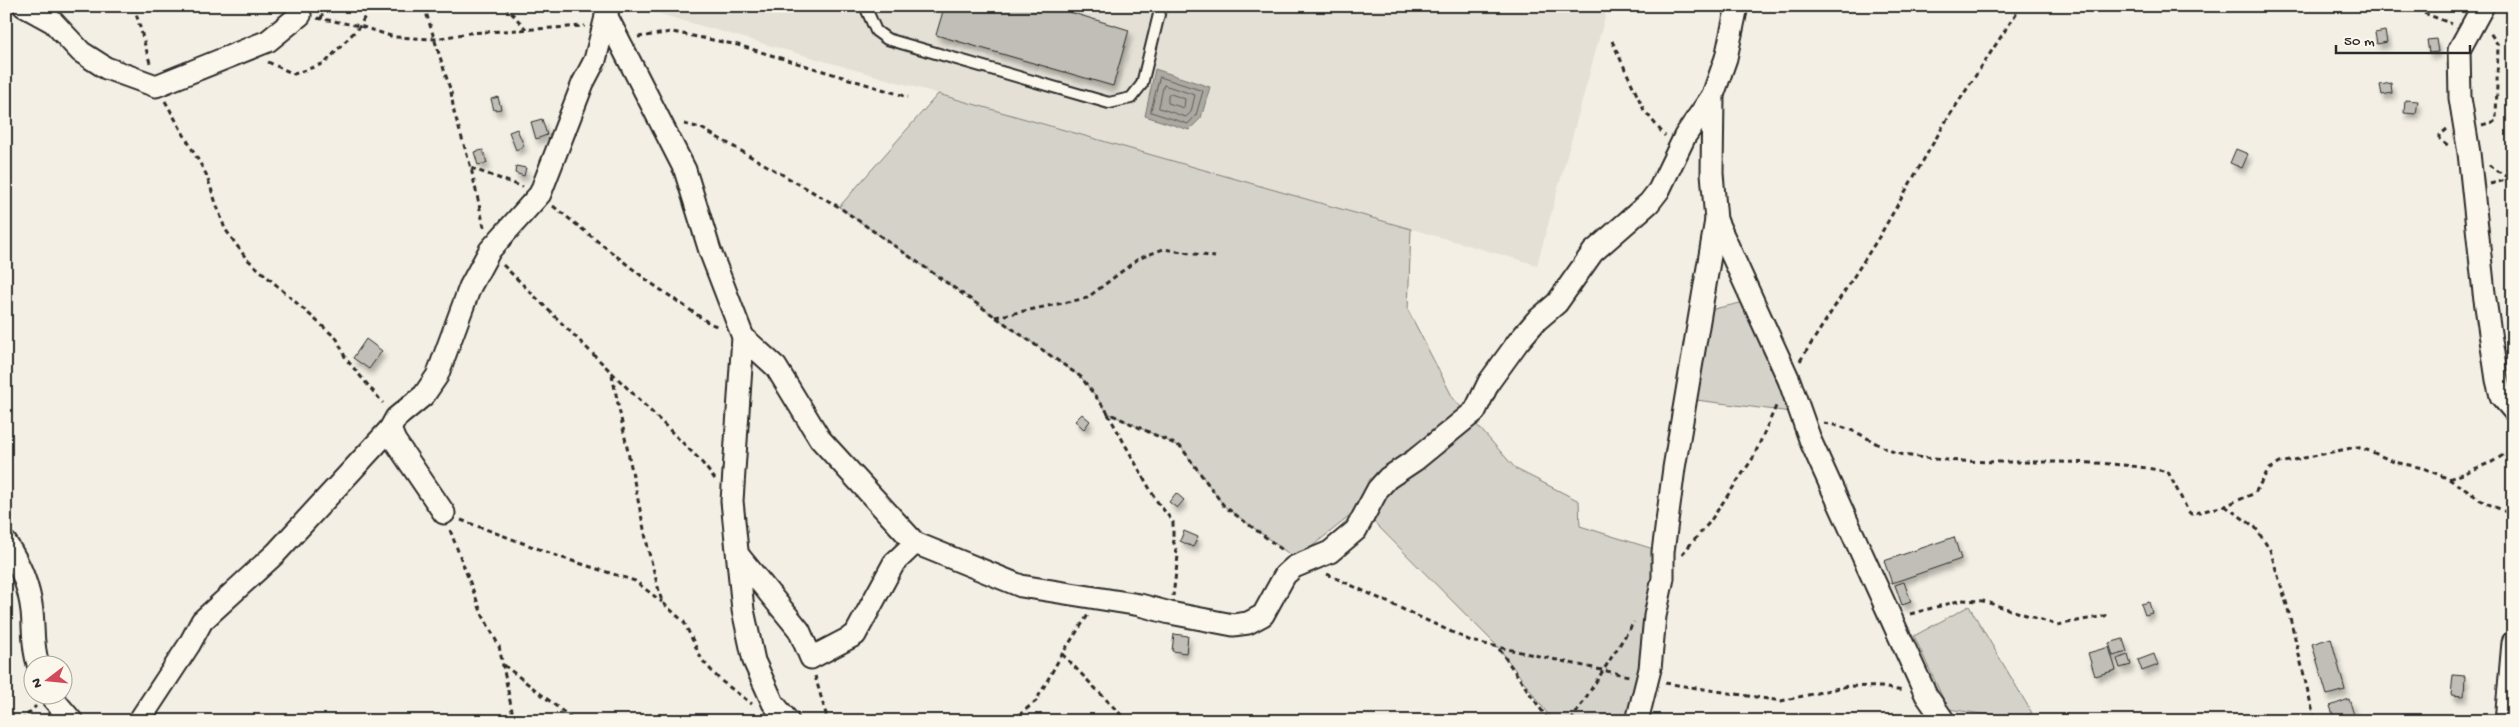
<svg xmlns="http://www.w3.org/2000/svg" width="2519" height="727" font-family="'Gochi Hand',sans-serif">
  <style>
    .built { fill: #e4e0d6 }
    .green { fill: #d5d2c9; stroke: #807e7a }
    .water { fill: #aca9a2; stroke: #787772 }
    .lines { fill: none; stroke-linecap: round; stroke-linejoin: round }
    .shore { stroke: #5f5d5b; stroke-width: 1 }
    .building { fill: #c0beb6; stroke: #2b2b2b; filter: url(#shadow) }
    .service-casing { stroke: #2b2b2b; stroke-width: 14 }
    .minor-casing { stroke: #2b2b2b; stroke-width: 25 }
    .path { stroke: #2b2b2b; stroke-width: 3; stroke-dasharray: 5 4; stroke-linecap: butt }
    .service { stroke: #fbf7ec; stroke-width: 10 }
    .minor { stroke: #fbf7ec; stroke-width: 21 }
  </style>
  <defs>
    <filter id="shadow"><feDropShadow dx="3" dy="5.5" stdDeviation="2.5" flood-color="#0004"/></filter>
  </defs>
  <rect width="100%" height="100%" fill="#f3efe4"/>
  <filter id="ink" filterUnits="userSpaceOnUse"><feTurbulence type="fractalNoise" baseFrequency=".02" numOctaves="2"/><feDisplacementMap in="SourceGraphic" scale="10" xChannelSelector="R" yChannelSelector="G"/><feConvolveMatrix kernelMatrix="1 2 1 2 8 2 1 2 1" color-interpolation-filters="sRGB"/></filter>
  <g filter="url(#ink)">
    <path class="built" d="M632,6H1608L1537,265Z"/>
    <g class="green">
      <path d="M938,94L1411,229L1408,310L1453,398L1516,469L1579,501L1580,526L1663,552L1641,721H1553L1499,648L1374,522L1355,512L1296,559L1224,506L1181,447L1108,413L1081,377L839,207Z"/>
      <path d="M1754,300L1799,413L1688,399L1700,312Z"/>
      <path d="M1969,606L2032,713L2017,719L1948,709L1914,636Z"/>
    </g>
    <path class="water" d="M1155,69L1210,87L1201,118L1189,130L1145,116Z"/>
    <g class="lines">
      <g class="shore">
        <path d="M1160,77L1203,91L1196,115L1188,124L1151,112Z"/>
        <path d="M1164,85L1195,95L1191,112L1186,117L1159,108Z"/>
        <path d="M1171,94L1185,99L1184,108L1168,103V96Z"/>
      </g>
    </g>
    <g class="building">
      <path d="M937,6H1050L1129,30L1113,86L936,35L944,8Z"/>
      <path d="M2385,31L2387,42L2377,44L2375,33Z"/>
      <path d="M2436,39L2438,52L2429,53L2427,40Z"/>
      <path d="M2391,83L2392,93L2382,95L2380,85Z"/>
      <path d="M498,97L501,109L494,110L491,99Z"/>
      <path d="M2405,100L2418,101L2416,114L2404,113Z"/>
      <path d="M542,119L547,135L536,139L531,122Z"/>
      <path d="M517,129L524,146L516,150L509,132Z"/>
      <path d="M2236,149L2248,154L2242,168L2230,163Z"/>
      <path d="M483,150L487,163L478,165L474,152Z"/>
      <path d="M516,166L526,168L524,176L515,173Z"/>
      <path d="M366,339L382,351L369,369L353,358Z"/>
      <path d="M1082,414L1090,421L1084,429L1075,421Z"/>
      <path d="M1176,493L1184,500L1177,508L1169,502Z"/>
      <path d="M1184,531L1198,537L1193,547L1180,541Z"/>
      <path d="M1954,537L1961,559L1892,583L1884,561Z"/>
      <path d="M1904,582L1911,602L1902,605L1895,585Z"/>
      <path d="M2149,602L2152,613L2145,615L2141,604Z"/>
      <path d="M1174,634L1188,636L1186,653L1172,651Z"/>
      <path d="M2331,638L2345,690L2327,695L2312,644Z"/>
      <path d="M2123,639L2127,652L2113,656L2109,643Z"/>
      <path d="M2109,647L2116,670L2095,676L2088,653Z"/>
      <path d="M2154,654L2158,665L2142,671L2138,660Z"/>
      <path d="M2128,655L2131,665L2120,668L2117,659Z"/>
      <path d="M2453,675L2465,676L2464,696L2451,695Z"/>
      <path d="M2349,699L2356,721H2335L2330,706Z"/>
    </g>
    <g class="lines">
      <g class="service-casing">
        <path id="service" d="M865,6L876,31L887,39L1109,103L1131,98L1142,84L1161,6"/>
      </g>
      <g class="minor-casing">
        <g id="minor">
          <path d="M24,6L53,22L81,52L106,68L156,86L268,41L300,15L297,6"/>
          <path d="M2483,6L2459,50L2460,98L2469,153L2484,293L2497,380L2501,396L2513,410"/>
          <path d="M606,15L685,170L710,251L743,337L732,501L743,610L754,661L773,703L788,721"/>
          <path d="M1716,220L1789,380L1811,442L1926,695L1944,721"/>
          <path d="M743,337L776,367L820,439L915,543L1021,586L1140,605L1170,613L1233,625L1248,623L1263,615L1285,575L1294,567L1330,552L1356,530L1378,489L1388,478L1415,460L1475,411L1489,382L1518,342L1536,321L1557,303L1593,252L1649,203L1659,190L1685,136L1713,95"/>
          <path d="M444,513L395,441L390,429L396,418L424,395L437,376L470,287L490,250L540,194L583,83L595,60L608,9"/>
          <path d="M6,543C20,564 29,586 32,611C34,630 32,646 38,664"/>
          <path d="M739,556L799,630L811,658L855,635L894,563L915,543"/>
          <path d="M49,694L72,721"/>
          <path d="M139,721L189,645L202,621L276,553L390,429"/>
          <path d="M1637,721L1650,669L1655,616L1663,578V552L1674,468L1716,220L1712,173L1713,95L1726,58L1737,6"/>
          <path d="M2506,721L2513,642"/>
        </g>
      </g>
      <g class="path">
        <path d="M134,6L150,63"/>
        <path d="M424,6L451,92L454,112L471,168L484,227"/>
        <path d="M505,6L526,29"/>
        <path d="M1853,6L1910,9L2055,6"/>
        <path d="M2398,6L2419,11L2452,24"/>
        <path d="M317,18L360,26L394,37L435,39L469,33L585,26"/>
        <path d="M321,19L325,6"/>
        <path d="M638,37L672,32L738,45L908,97"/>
        <path d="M1612,41L1644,110L1665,136"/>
        <path d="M268,62L294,74L325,63L360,26L370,6"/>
        <path d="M165,101L206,174L225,229L246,258L337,339L346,359L383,403"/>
        <path d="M684,124L701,128L839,207L1081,377L1108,413L1181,447L1224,506L1284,551"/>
        <path d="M2482,125L2496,121L2498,45L2489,31"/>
        <path d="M2447,129L2440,135V139L2450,147"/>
        <path d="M2489,165L2513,181"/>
        <path d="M471,168L523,187"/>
        <path d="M2490,184L2513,178"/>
        <path d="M553,206L648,281L709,323L719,327"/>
        <path d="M503,265L699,459L715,479"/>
        <path d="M995,317L1087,298L1138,259L1163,249L1215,257"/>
        <path d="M1800,361L1879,237L1946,121L2021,6"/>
        <path d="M612,375L649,553L662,602L684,622L702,660L720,680L752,704"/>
        <path d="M1108,414L1156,500L1173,522V540L1178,556L1173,596"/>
        <path d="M1824,423C1834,425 1844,427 1853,431C1870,438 1886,452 1905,455C1992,470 2081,453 2168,472L2188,511L2191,514L2225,506L2255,493L2268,470L2280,463L2356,447L2370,451L2394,462L2423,468L2449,479L2484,502L2513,515"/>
        <path d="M2449,479L2492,462L2513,449"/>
        <path d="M2225,506L2255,527L2270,550L2287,605L2315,721"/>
        <path d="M461,520L563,558L635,581L662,602"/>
        <path d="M450,530L482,614L499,646L514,721"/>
        <path d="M1682,554L1709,523L1753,458L1777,404"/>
        <path d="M1327,574L1471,641L1629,676"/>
        <path d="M1910,614L1962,600L1983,601L2057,625L2109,615"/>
        <path d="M1499,649L1549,721"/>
        <path d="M1062,654L1127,721"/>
        <path d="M504,665L575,721"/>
        <path d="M815,676L828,721"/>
        <path d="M1665,683L1781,701L1848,686L1881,687L1903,691"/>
        <path d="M21,721L36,706"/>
        <path d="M1012,721L1036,701L1062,654L1088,615"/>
        <path d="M1571,721L1634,622"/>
      </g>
      <use href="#service" class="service"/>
      <use href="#minor" class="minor"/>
    </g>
  </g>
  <rect width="2519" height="727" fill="none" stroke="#fbf7ec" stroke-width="25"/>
  <rect x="12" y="12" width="2494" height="702" fill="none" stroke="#2b2b2b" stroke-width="2" filter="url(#ink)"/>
  <g transform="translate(48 680) rotate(254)"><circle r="24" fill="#fbf7ec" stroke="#a8a59f"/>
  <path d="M0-4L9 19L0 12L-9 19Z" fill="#d1495b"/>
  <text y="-8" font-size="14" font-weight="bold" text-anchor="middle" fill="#2b2b2b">N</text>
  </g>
  <path d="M2336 45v8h134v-8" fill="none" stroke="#2b2b2b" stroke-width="2.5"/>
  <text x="2344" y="45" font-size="15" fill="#2b2b2b" stroke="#fbf7ec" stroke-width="4" paint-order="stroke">50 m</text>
</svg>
